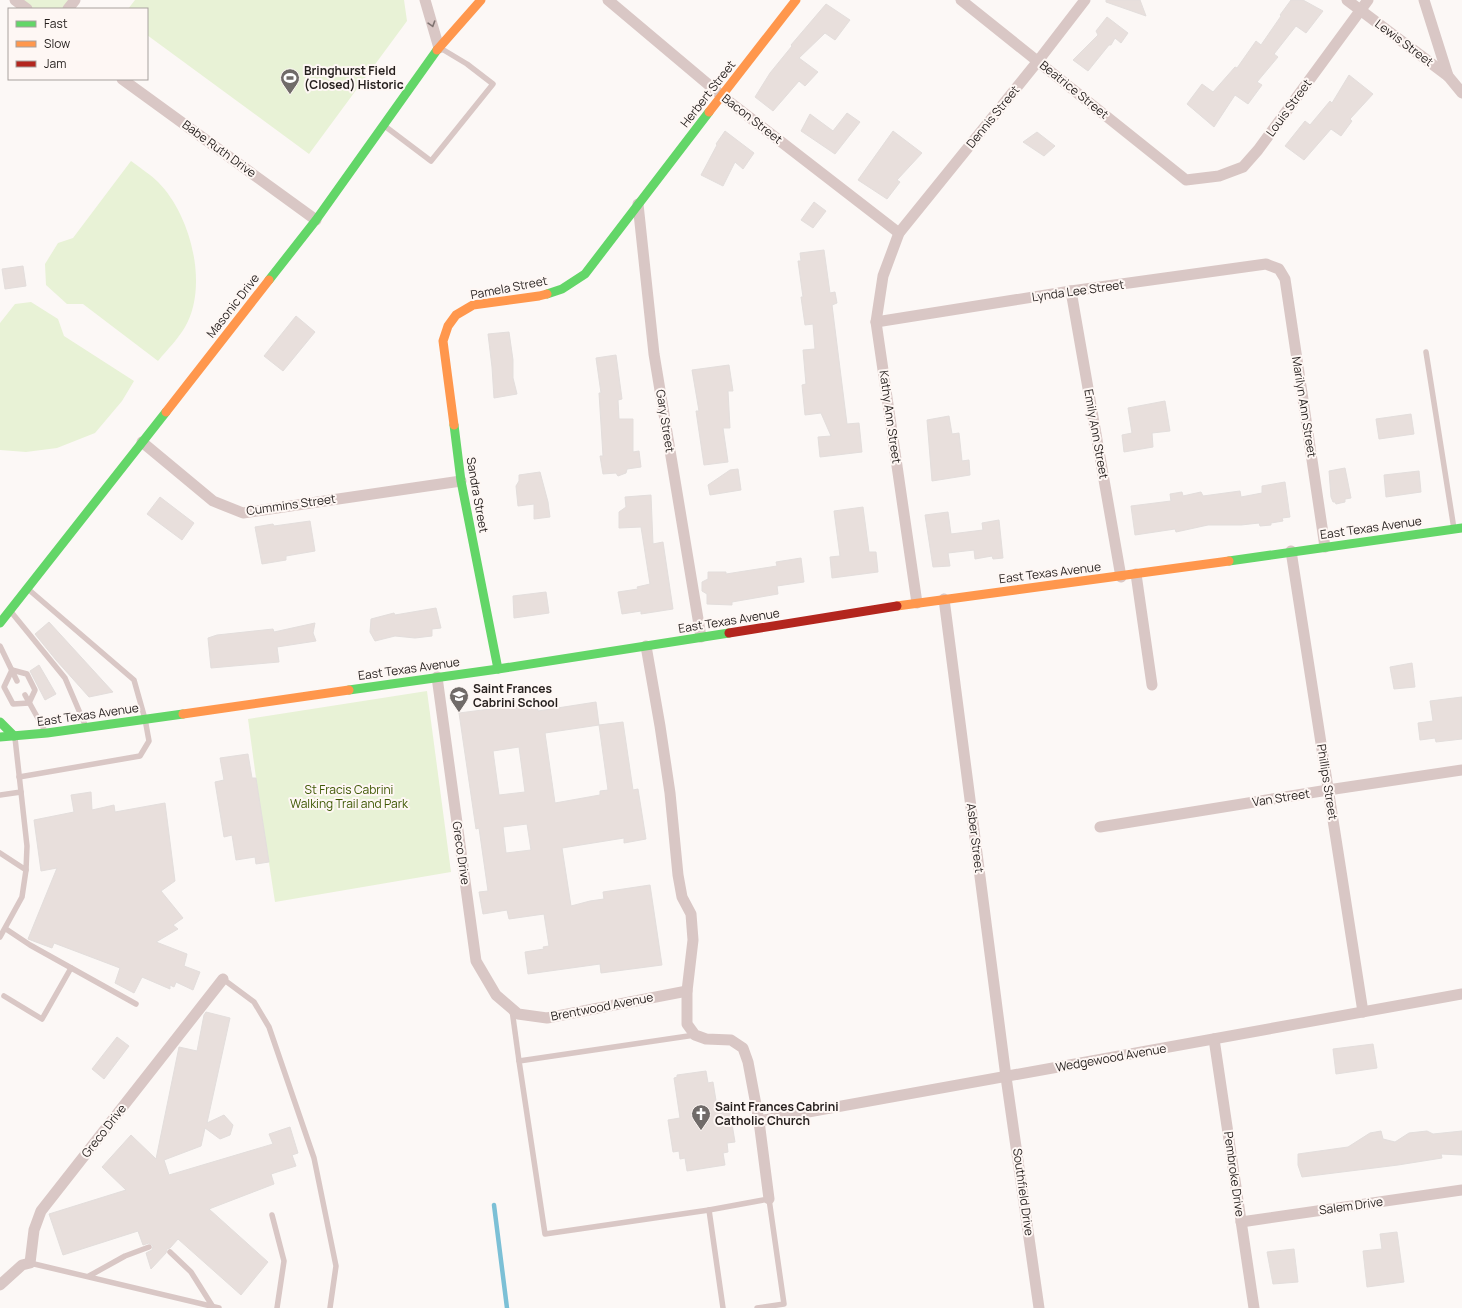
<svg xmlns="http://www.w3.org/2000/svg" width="1462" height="1308" font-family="Manrope,sans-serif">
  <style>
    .green { fill: #e8f2d6 }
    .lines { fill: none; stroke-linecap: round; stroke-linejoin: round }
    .stream { stroke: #7cc0d6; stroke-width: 4.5 }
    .building { fill: #e8dfdc; stroke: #e3dedc; fill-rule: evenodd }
    .lane { stroke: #d9c7c5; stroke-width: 5.5 }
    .street { stroke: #d9c7c5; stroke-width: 11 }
    .fast { stroke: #63d668; stroke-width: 9 }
    .slow { stroke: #ff974d; stroke-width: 9 }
    .jam { stroke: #b3261e; stroke-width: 9 }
    .oneway { stroke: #7f7371 }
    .labels { text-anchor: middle; stroke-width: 4; stroke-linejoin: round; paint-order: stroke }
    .street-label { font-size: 12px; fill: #251f1d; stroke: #fef7f4 }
    .poi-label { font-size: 12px; font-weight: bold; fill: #251f1d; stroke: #fef7f4; text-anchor: start }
    .park-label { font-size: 12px; fill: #405906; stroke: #fef7f4 }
  </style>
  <rect width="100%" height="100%" fill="#fcf8f6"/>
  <g class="green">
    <path d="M17,0H74L67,9H29Z"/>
    <path d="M135,0H404L407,21L309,154L147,35V9H128Z"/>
    <path d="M131,161C140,168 150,174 158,182C191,215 209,286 185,327C178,339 167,350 158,361L83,304H67L46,285L45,264L58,243L73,238Z"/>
    <path d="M31,302L58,319L64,336L134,381L122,401L95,433L57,448L26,452L0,450V323L15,304Z"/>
    <path d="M427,691L451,872L275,902L256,778L248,719Z"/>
  </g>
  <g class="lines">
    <path class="stream" d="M494,1205L507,1308"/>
  </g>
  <g class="building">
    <path d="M1106,0H1140L1146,16L1106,2Z"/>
    <path d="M1291,0H1303L1323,11L1306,33L1296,26L1274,54L1278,57L1257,82L1262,85L1248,104L1235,95L1214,127L1187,104L1202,84L1213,92L1235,67L1237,68L1256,41L1261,45L1281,16L1280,15Z"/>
    <path d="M826,4L850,20L835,40L825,33L799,58L818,72L805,86L799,81L773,111L755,97L770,73L792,46L791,45Z"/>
    <path d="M1107,17L1128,33L1121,43L1115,38L1111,45H1109L1088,71L1073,60L1098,35L1096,31Z"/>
    <path d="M1349,75L1373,94L1350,119L1352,121L1341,136L1331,129L1304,160L1285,146L1305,121L1310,125L1330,101L1332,103Z"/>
    <path d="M847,113L860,122L835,154L801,131L810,114L833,131Z"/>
    <path d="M725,131L754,153L743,169L735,162L723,186L701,175L717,145L716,144Z"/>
    <path d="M893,131L922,153L897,180L900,182L887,199L858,180Z"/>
    <path d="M1037,132L1055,146L1044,156L1023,142Z"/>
    <path d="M814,202L826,211L813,228L801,220Z"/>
    <path d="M824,250L830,293L835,292L837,303L832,305L847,424L859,423L862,452L820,457L818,437L831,436L821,413L805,415L802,385L806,384L803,350L815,349L813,324L805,325L801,297H803L798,261H801L800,253Z"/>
    <path d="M23,266L26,286L5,289L2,269Z"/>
    <path d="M296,316L315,332L283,371L264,356Z"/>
    <path d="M509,332L513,360V378L517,394L494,398L492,367L488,334Z"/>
    <path d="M616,355L622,399L618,400L619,419H633V452L639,451L641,467L627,469L626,473L618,476L616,473L603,474L600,456H603L599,393H601L596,358Z"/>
    <path d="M729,365L733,391H728L730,428H723L728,462L704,465L696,411H699L692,370Z"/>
    <path d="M1165,401L1170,431L1152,433L1153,447L1124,452L1122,435L1132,433L1128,408Z"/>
    <path d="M1411,414L1414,434L1379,439L1376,419Z"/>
    <path d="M949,416L952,434L959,433L962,461L969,460L970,475L932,481L927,420Z"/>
    <path d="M1345,468L1351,498L1345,499V502L1336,504L1335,502H1333L1331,497L1329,471Z"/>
    <path d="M738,469L741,490L710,495L708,485L730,470Z"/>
    <path d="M1419,471L1421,492L1386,497L1384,475Z"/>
    <path d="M540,472L548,502L550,517L534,519V504L518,506L516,486L519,481V475Z"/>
    <path d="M1285,482L1290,517L1282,518L1283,521L1271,523V525L1260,526L1259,523L1241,525H1208L1176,532L1175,529L1135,535L1131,506L1171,501L1170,494L1182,492L1183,496L1201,492L1203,496L1240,491L1241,497L1262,493V486Z"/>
    <path d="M651,495L653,544L663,542L673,609L641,614V611L622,614L618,592L638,589L637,587L650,584L641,527L619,528V512L626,507L625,497Z"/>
    <path d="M160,497L194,523L182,540L147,514Z"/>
    <path d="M863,507L869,552H876L878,572L832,578L830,557L840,556L834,511Z"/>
    <path d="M948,512L951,534L983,530L982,523L999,520L1003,558L993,559L992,556L975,559L974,550L948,553L950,566L933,567L925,515Z"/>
    <path d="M310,521L315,551L286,556V560L262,564L255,527L273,524L274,526Z"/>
    <path d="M801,558L804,582L777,586L778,594L732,602V605L707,604V594L702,591V582L708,579V572H726V574L777,566L776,562Z"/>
    <path d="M546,592L549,613L514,618L513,596Z"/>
    <path d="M436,608L441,628L432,629V636L415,638L395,636L375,641L370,632L371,619L394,613L395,615Z"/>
    <path d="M49,622L113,692L89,697L56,660L35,634Z"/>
    <path d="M315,623L313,633L316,641L277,647L279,662L211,668L208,638L217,635L273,629L274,632Z"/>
    <path d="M1412,663L1415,687L1394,689L1390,667Z"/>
    <path d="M39,665L56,694L45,700L30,671Z"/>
    <path d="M1462,697V739L1436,742L1435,738L1420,740L1418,723L1433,721L1430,701Z"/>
    <path d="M596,702L599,725L623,722L633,790L638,789L646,839L624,843V838L562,848L571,906L590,901L604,899L603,892L650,885L662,965L601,973L600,964L528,974L525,952L544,949L543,947L549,946L544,914L509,919L507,910L483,914L479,892L488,891L479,828L476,829L459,713L537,703L538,711ZM599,725L608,790L600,791V795L555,803L545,733ZM519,747L525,792L499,795L493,751ZM527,824L531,850L506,853L503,827Z"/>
    <path d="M248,754L252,778H256L269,862L256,864L255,857L236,860L232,835L224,837L215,782L224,780L220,758Z"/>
    <path d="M91,792L92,810L114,805L115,812L165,803L175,881L161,891L183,918L173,925L178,929L156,942L187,954L184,966L200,972L193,990L176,982L174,987L170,985V989L142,977L134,993L115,983L120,968L54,943L52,948L28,939L57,868L41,871L34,820L74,812L71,795Z"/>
    <path d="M206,1012L230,1018L207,1123L224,1115L233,1125L230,1135L220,1139L205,1128L201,1146L164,1160L169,1175L273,1144L269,1134L290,1127L298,1153L292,1155L296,1166L271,1174L274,1184L209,1209L268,1262L241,1295L178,1239L170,1248L167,1249L166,1253L151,1269L146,1253L152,1250L153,1246L149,1243L143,1245L138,1231L63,1255L49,1214L126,1190L102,1167L131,1135L156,1159L179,1047L197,1051L204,1015Z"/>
    <path d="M117,1037L129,1046L104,1079L92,1069Z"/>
    <path d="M1373,1044L1377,1068L1336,1074L1333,1049Z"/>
    <path d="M706,1071L708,1083L713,1082L718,1113L730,1112L735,1142L727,1143L728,1152L723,1153L725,1165L687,1171L685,1158L680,1159L679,1151L673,1152L668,1120L680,1118L674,1078L677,1077V1075Z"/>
    <path d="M1381,1131L1383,1139L1395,1142L1409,1133L1427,1131L1433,1134L1462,1131V1155L1441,1154L1442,1158L1398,1165L1302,1177L1298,1165V1154L1348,1147L1370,1133Z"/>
    <path d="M1397,1232L1404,1282L1367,1287L1363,1251L1382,1249L1380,1234Z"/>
    <path d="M1294,1249L1298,1282L1273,1284L1267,1252Z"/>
  </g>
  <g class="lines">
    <g class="lane">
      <path d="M386,127L431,161L493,84L467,64L442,49"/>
      <path d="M1426,352L1454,529"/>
      <path d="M12,613L65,678L86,727"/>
      <path d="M0,646L17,681"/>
      <path d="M12,670L27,674L35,690L29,703L13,704L4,687Z"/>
      <path d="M25,695L45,731"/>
      <path d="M19,777L140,756L149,741L145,719L134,680L28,589"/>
      <path d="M0,795L21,792"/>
      <path d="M0,853L26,870L27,846L15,738"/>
      <path d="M6,929L30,945L136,1004"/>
      <path d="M0,937L22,897L26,870"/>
      <path d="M223,979L254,1002L269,1027L314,1158L336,1266L330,1308"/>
      <path d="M4,996L42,1019L71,968"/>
      <path d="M512,1010L519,1061"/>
      <path d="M695,1035L519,1061L545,1234L709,1210L723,1308"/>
      <path d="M709,1210L769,1199L784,1304L757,1308"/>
      <path d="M272,1215L284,1261L277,1308"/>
      <path d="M170,1252L191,1272L213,1307"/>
      <path d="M30,1263L219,1308"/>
      <path d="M89,1276L125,1256L149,1247"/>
    </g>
    <g class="street">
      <path d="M15,0L27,9"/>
      <path d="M425,0L439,48"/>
      <path d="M608,0L722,96L899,233"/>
      <path d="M961,0L1186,180L1219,176L1243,167L1258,150L1368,0"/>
      <path d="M1347,0L1448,76"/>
      <path d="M1424,0L1448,76L1462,93"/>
      <path d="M68,9L75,0"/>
      <path d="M122,79L316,220"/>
      <path d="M638,204L654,354L701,637"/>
      <path d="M1071,291L1121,577"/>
      <path d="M876,322L1071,291L1266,264L1279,269L1285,279L1325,547"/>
      <path d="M142,442L213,501L243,513L461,481"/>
      <path d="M1291,551L1363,1012"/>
      <path d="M1136,574L1152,685"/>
      <path d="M944,599L1006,1077L1039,1308"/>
      <path d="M917,603L876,322L883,276L899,233L1038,61L1085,0"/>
      <path d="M646,646L660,726L670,793L678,875L682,897L691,914L693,940L687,991V1024L695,1035L706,1039L731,1040L743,1048L748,1062L759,1121L769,1199"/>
      <path d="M437,677L476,961L496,995L518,1014L547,1018L687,991"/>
      <path d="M1100,827L1328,790L1462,770"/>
      <path d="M1214,1039L1254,1308"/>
      <path d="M759,1121L1462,994"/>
      <path d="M1241,1222L1462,1190"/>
      <path d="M0,1285L22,1265L30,1263L34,1230L41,1211L223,979"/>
    </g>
    <g class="fast">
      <path d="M269,280L316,220L437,50"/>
      <path d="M547,294L562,289L585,274L709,112"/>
      <path d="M454,425L461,481L498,669"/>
      <path d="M1229,561L1462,528"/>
      <path d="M0,623L166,412"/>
      <path d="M349,690L498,669L729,633"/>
      <path d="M0,722L14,736"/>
      <path d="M0,737L47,733L183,714"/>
    </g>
    <g class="slow">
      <path d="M437,50L481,0"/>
      <path d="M709,112L796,0"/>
      <path d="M166,412L269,280"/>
      <path d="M454,425L443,341L448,326L456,315L473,305L539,296L547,294"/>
      <path d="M897,606L1229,561"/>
      <path d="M183,714L349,690"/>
    </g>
    <path class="jam" d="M729,633L897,606"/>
  </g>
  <defs><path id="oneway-chevron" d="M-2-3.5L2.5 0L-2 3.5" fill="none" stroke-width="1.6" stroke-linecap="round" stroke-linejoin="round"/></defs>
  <use class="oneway" href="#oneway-chevron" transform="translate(432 24) rotate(73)"/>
  <defs>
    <g id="stadium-pin" transform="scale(1)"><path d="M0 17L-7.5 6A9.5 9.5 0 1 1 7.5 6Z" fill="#706b69" stroke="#fef7f4"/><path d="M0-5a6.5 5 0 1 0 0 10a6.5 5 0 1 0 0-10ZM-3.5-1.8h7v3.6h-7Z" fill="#fff"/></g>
    <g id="school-pin" transform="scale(1)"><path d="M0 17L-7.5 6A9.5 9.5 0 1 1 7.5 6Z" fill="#706b69" stroke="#fef7f4"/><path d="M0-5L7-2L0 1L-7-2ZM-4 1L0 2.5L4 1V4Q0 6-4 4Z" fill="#fff"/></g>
    <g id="church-pin" transform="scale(1)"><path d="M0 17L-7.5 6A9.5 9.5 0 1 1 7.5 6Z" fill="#706b69" stroke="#fef7f4"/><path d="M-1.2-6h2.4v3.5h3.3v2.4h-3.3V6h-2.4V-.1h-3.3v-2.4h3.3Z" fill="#fff"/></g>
  </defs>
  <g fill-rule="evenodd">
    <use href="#stadium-pin" x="290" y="78"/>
    <use href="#school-pin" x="459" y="696"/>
    <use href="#church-pin" x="701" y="1114"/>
  </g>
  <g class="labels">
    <g class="street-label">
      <text transform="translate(1404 43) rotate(37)" y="4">Lewis Street</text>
      <text transform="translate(1074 90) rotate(39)" y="4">Beatrice Street</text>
      <text transform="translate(708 94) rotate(-52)" y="4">Herbert Street</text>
      <text transform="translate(1289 108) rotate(-54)" y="4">Louis Street</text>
      <text transform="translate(993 117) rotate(-51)" y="4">Dennis Street</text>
      <text transform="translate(752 119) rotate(38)" y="4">Bacon Street</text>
      <text transform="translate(219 149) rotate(36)" y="4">Babe Ruth Drive</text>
      <text transform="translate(509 288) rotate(-11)" y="4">Pamela Street</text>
      <text transform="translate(1078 291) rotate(-8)" y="4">Lynda Lee Street</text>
      <text transform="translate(233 306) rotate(-52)" y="4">Masonic Drive</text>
      <text transform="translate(1304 407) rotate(81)" y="4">Marilyn Ann Street</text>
      <text transform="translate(890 417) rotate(82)" y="4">Kathy Ann Street</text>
      <text transform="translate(665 421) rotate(81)" y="4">Gary Street</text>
      <text transform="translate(1096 434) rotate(80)" y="4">Emily Ann Street</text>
      <text transform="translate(477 495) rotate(80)" y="4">Sandra Street</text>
      <text transform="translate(291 505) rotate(-8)" y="4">Cummins Street</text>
      <text transform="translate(1371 528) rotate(-8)" y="4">East Texas Avenue</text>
      <text transform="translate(1050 573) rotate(-7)" y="4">East Texas Avenue</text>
      <text transform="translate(729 621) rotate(-9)" y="4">East Texas Avenue</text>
      <text transform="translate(409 669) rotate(-8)" y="4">East Texas Avenue</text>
      <text transform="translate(88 715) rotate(-8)" y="4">East Texas Avenue</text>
      <text transform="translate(1327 782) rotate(81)" y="4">Phillips Street</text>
      <text transform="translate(1281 798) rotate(-9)" y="4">Van Street</text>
      <text transform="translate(975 838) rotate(83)" y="4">Asber Street</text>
      <text transform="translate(461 853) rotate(82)" y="4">Greco Drive</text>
      <text transform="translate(602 1007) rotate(-11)" y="4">Brentwood Avenue</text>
      <text transform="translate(1111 1058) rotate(-10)" y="4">Wedgewood Avenue</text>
      <text transform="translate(104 1131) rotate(-52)" y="4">Greco Drive</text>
      <text transform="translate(1234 1174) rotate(82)" y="4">Pembroke Drive</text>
      <text transform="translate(1023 1192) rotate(82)" y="4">Southfield Drive</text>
      <text transform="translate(1351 1206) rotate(-8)" y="4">Salem Drive</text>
    </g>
    <g class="poi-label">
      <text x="304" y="75">Bringhurst Field<tspan x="304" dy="14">(Closed) Historic</tspan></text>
      <text x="473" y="693">Saint Frances<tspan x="473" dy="14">Cabrini School</tspan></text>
      <text x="715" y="1111">Saint Frances Cabrini<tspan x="715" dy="14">Catholic Church</tspan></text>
    </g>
    <g class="park-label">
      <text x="349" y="794">St Fracis Cabrini<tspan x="349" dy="14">Walking Trail and Park</tspan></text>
    </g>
  </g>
  <rect x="8" y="8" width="140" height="72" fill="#fef7f4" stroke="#a7a19e"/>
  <rect x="16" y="21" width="20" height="6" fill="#63d668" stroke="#a7a19e"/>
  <text x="44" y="28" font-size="12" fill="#251f1d">Fast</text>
  <rect x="16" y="41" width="20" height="6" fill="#ff974d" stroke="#a7a19e"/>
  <text x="44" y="48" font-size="12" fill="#251f1d">Slow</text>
  <rect x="16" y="61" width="20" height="6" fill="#b3261e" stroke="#a7a19e"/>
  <text x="44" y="68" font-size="12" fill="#251f1d">Jam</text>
</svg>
